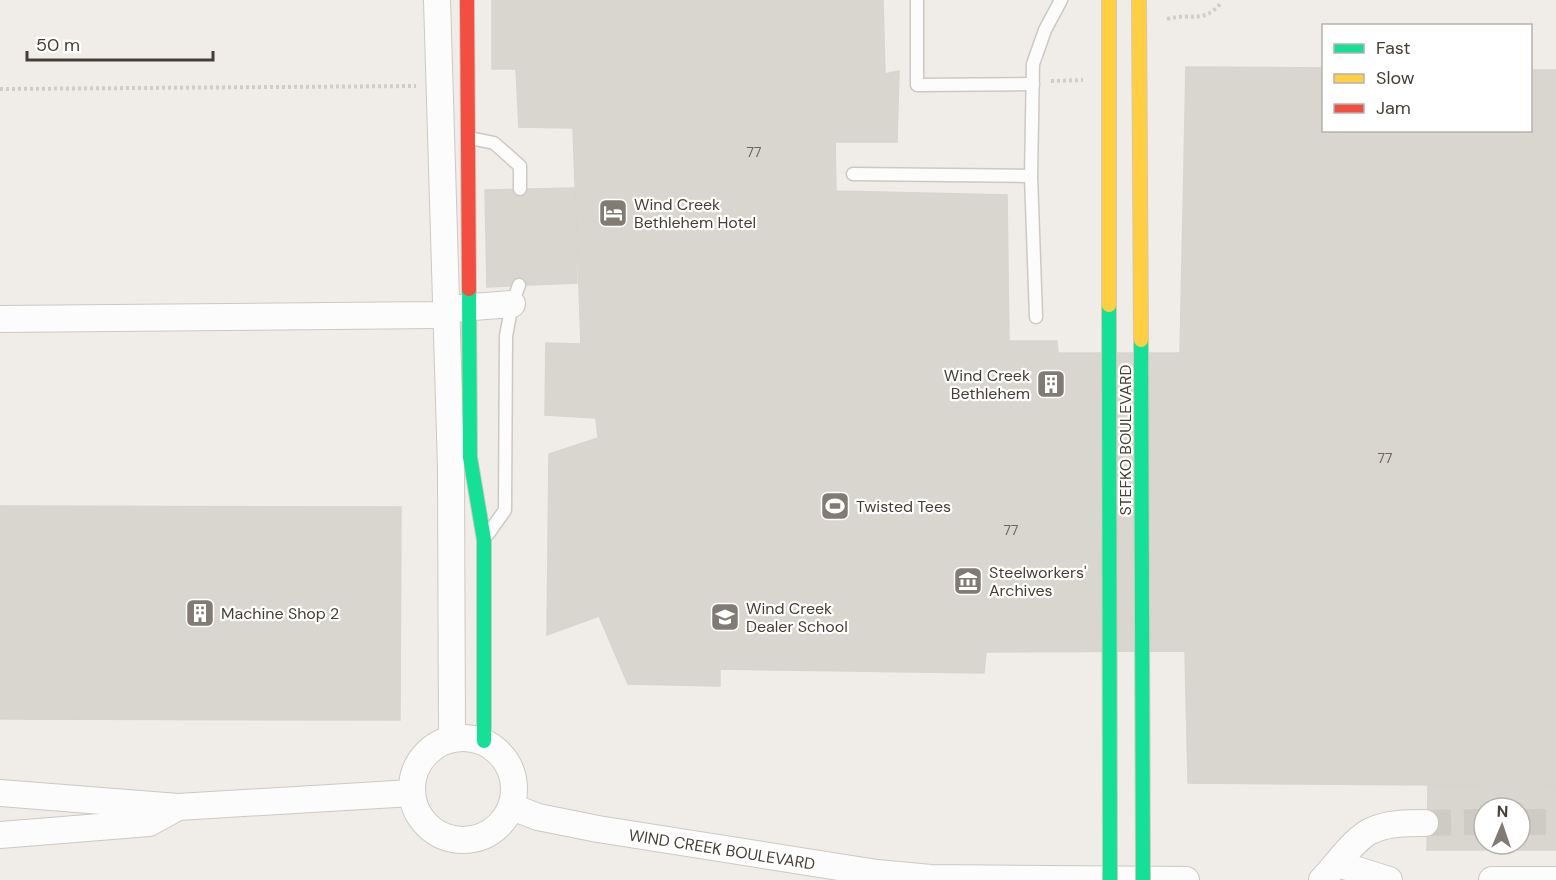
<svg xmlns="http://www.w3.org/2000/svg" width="1556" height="880" font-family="'DM Sans',sans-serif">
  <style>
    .building { fill: #d9d6d0; stroke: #d8d4ce; stroke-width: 1.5; fill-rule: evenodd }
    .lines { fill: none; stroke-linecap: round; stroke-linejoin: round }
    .street-tunnel { stroke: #cecac4; stroke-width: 26; stroke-dasharray: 26 13; stroke-linecap: butt }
    .lane-casing { stroke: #ccc9c4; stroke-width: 15 }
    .street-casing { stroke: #ccc9c4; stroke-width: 28 }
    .fast-casing { stroke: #cfcabf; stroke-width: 16 }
    .jam-casing { stroke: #cfcabf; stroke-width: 16 }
    .path { stroke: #d0cdc9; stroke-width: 4; stroke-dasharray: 3 3; stroke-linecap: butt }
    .lane { stroke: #fdfcfc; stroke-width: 12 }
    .street { stroke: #fdfcfc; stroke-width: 26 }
    .fast { stroke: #16e098; stroke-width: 14 }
    .jam { stroke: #f24e42; stroke-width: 14 }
    .fast-bridge-casing { stroke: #d3c8b4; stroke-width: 16; stroke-linecap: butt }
    .slow-bridge-casing { stroke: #d3c8b4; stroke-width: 16; stroke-linecap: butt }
    .fast-bridge { stroke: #16e098; stroke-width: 14 }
    .slow-bridge { stroke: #ffcf43; stroke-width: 14 }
    .labels { text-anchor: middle; stroke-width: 4.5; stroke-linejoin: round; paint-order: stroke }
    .number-label { font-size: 14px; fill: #6b655c }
    .poi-label { font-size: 16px; fill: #453e34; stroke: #fff; text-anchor: start }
    .street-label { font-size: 16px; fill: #453e34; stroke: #fff }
  </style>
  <rect width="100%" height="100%" fill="#f0ede8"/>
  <g class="building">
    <path d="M492,0H883L885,74L899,71L897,142H835L836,191L1007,195L1009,341H1057L1058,353H1180L1186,67L1324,68V130H1530V70H1556V786L1188,783L1185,651L986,652L984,673L720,669V686L628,684L599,616L547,635L549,454L598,438L596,418L545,415L546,343L581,344L573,128L519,127L516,69H492Z"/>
    <path d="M575,188L577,283L487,287L485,190Z"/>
    <path d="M0,506L401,507L400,720L0,719Z"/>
    <path d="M1428,785L1556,786V850H1427ZM1484,808H1520V844H1484Z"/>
  </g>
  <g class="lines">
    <g class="street-tunnel">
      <path d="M1520,822H1556"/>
      <path d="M1425,823L1484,822"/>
    </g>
    <g class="lane-casing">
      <g id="lane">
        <path d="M917,0V85L1033,84"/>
        <path d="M470,138L494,143L520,166V189"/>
        <path d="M853,174L1031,176"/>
        <path d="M1036,317L1031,176L1033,64L1045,30L1061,0"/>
        <path d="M488,534L505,510L506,336L512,304L519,285"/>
      </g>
    </g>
    <g class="street-casing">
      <g id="street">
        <path d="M437,0L451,468L452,739"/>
        <path d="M0,319L437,315L460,308L512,304"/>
        <circle cx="463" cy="789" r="51"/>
        <path d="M0,793L178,807L412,793"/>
        <path d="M512,807L538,817L598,829L877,873L931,878L1186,880"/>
        <path d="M0,835L149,823L178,807"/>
        <path d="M1338,864L1389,880"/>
        <path d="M1322,880C1336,866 1355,837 1373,830C1389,823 1407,823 1425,823"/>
        <path d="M1492,880H1556"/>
      </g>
    </g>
    <g class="fast-casing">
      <path id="fast" d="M469,289L470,457L484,540V741"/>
    </g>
    <g class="jam-casing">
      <path id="jam" d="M467,0L469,289"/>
    </g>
    <g class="path">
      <path d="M1167,19C1191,12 1202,25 1221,3"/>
      <path d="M1051,81L1083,80"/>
      <path d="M0,89L416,86"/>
    </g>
    <use href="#lane" class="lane"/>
    <use href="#street" class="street"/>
    <use href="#fast" class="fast"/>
    <use href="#jam" class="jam"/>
    <g class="fast-bridge-casing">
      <g id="fast-bridge">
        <path d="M1109,305L1110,880"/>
        <path d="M1141,340L1143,880"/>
      </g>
    </g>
    <g class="slow-bridge-casing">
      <g id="slow-bridge">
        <path d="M1109,0V305"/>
        <path d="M1139,0L1141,340"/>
      </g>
    </g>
    <use href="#fast-bridge" class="fast-bridge"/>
    <use href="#slow-bridge" class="slow-bridge"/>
  </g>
  <defs>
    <g id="hotel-square" transform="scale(1.5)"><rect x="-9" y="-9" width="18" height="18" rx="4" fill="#817b73" stroke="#fff"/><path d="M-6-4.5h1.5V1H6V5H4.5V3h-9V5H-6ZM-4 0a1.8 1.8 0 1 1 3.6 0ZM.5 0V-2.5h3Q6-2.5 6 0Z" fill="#fff"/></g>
    <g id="building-square" transform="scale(1.5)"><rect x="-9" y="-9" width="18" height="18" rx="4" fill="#817b73" stroke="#fff"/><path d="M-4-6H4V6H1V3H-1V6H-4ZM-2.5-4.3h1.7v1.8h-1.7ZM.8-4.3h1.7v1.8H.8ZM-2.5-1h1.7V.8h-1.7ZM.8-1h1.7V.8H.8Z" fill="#fff"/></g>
    <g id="stadium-square" transform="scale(1.5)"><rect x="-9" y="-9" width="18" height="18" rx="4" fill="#817b73" stroke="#fff"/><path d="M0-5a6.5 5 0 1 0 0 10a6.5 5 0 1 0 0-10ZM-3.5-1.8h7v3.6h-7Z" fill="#fff"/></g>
    <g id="museum-square" transform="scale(1.5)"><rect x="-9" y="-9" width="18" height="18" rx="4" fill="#817b73" stroke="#fff"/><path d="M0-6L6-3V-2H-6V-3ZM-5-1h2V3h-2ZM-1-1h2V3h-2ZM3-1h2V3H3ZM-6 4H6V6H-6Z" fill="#fff"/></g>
    <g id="school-square" transform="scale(1.5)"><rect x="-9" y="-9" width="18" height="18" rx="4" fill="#817b73" stroke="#fff"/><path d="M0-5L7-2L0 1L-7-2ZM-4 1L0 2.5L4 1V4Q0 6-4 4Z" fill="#fff"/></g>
  </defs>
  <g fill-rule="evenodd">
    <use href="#hotel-square" x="613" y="213"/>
    <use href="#building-square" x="1051" y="384"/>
    <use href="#stadium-square" x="835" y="506"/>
    <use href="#museum-square" x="968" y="581"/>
    <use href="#building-square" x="200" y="613"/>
    <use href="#school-square" x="725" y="617"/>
  </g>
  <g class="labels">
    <g class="number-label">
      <text x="754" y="157">77</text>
      <text x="1385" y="463">77</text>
      <text x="1011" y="535">77</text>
    </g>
    <g class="poi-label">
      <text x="634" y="210">Wind Creek<tspan x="634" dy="18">Bethlehem Hotel</tspan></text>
      <text x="1030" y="381" text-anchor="end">Wind Creek<tspan x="1030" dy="18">Bethlehem</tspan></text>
      <text x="856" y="512">Twisted Tees</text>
      <text x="989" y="578">Steelworkers'<tspan x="989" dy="18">Archives</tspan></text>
      <text x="746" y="614">Wind Creek<tspan x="746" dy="18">Dealer School</tspan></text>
      <text x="221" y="619">Machine Shop 2</text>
    </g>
    <g class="street-label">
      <text transform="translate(1125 440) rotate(-90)" y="6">STEFKO BOULEVARD</text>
      <text transform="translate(722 849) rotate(9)" y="6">WIND CREEK BOULEVARD</text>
    </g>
  </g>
  <rect x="1322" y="24" width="210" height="108" fill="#ffffff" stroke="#b5b2ae" stroke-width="1.5"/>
  <rect x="1334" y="44" width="30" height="9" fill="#16e098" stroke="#b5b2ae" stroke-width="1.5"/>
  <text x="1376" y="54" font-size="18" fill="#453e34">Fast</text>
  <rect x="1334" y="74" width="30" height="9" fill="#ffcf43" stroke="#b5b2ae" stroke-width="1.5"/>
  <text x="1376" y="84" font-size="18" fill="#453e34">Slow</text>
  <rect x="1334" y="104" width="30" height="9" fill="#f24e42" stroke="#b5b2ae" stroke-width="1.5"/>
  <text x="1376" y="114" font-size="18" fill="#453e34">Jam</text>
  <g transform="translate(1502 826) rotate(2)"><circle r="28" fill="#ffffff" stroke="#b5b2ae" stroke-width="1.5"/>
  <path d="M0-4.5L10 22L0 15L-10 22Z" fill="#817b73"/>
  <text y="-9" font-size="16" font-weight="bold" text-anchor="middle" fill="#453e34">N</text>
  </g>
  <path d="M27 51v9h186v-9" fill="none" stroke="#453e34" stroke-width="3"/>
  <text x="36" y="51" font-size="18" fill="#453e34" stroke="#ffffff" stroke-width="4.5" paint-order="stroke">50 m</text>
</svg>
